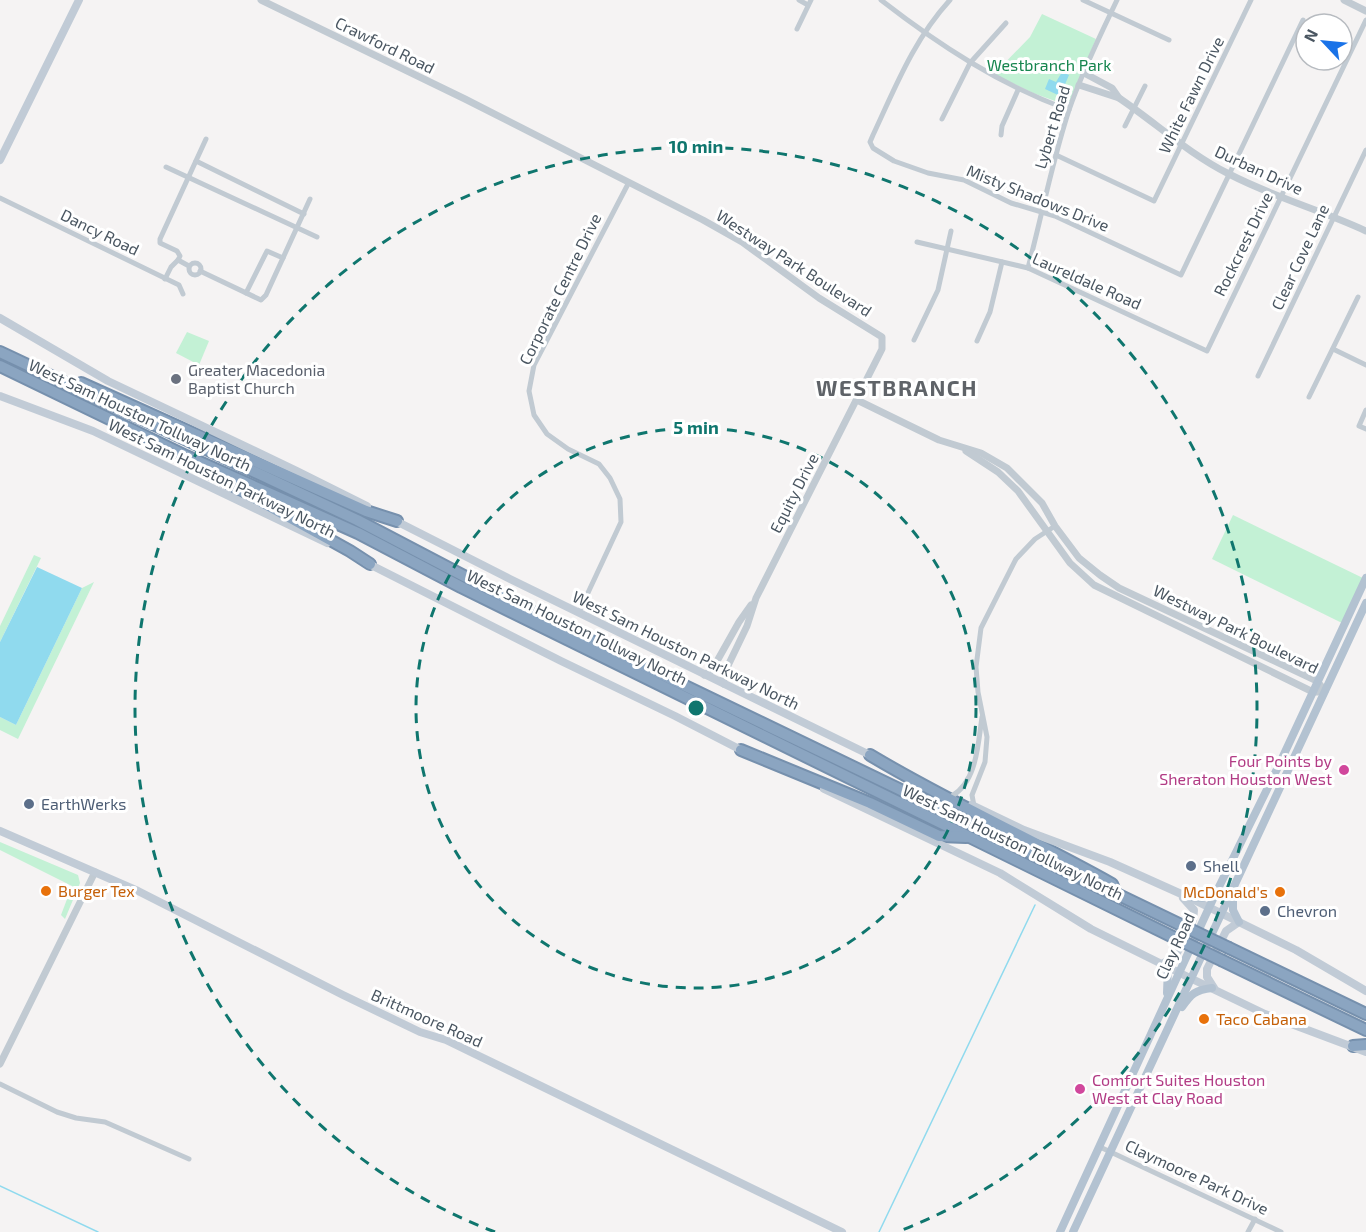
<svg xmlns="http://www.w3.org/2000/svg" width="1366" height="1232" font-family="'Exo 2',sans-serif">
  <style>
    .green { fill: #c3f1d5 }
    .water { fill: #90daee }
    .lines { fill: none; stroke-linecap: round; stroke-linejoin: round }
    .stream { stroke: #90daee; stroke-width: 1.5 }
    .motorway-casing { stroke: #7690ad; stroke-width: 14 }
    .minor { stroke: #c1cad2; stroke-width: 5 }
    .tertiary { stroke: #c1cad2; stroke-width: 7 }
    .secondary { stroke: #c1cbd6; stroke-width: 8 }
    .primary { stroke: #b3c2d1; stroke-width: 8 }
    .motorway { stroke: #8ba5c1; stroke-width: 10 }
    .motorway-bridge-casing { stroke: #7690ad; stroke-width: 14; stroke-linecap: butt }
    .motorway-bridge { stroke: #8ba5c1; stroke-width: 10 }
    .ring { fill: none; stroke: #0f766e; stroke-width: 3; stroke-dasharray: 10 8 }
    .worship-dot { fill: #6b7280; stroke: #fff; stroke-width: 2 }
    .hotel-dot { fill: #d1479c; stroke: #fff; stroke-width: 2 }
    .service-dot { fill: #5c6f8a; stroke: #fff; stroke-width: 2 }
    .food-dot { fill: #e8710a; stroke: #fff; stroke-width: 2 }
    .labels { text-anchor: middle; stroke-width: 6; stroke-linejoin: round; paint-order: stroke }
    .street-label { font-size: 16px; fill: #4a5661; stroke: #fff }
    .park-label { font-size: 16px; fill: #17864f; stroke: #fff }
    .worship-label { font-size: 16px; fill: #5b616d; stroke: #fff; text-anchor: start }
    .hotel-label { font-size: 16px; fill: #b23c85; stroke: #fff; text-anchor: end }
    .service-label { font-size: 16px; fill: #4e5e75; stroke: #fff; text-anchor: start }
    .food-label { font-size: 16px; fill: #c56008; stroke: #fff; text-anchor: start }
    .district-label { font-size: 22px; font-weight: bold; letter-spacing: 1.5px; fill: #5f6368; stroke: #fff }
    .centre { fill: #0f766e; stroke: #fff; stroke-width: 3 }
    .ring-label { font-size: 18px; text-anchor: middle; font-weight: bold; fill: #0f766e; stroke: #fff; stroke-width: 6; stroke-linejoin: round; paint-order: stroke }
  </style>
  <rect width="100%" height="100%" fill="#f5f3f3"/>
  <g class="green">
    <path d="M1042,14L1096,39L1070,101L1066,105L1033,93L994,74L1030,37Z"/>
    <path d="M187,332L209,341L199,365L176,353Z"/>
    <path d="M1233,515L1365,579L1344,624L1212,559Z"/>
    <path d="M34,555L41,558L0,642V626Z"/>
    <path d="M94,582L18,739L0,730V717L16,725L82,588Z"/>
    <path d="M0,842L78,875L80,883L65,919L61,915L72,886L0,850Z"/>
  </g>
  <g class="water">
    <path d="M1062,72L1069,75L1060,96L1045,89L1049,79L1056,82Z"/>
    <path d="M37,567L82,588L16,725L0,717V642Z"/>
  </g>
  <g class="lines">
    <g class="stream">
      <path d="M0,1186L98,1232"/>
      <path d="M879,1232L1035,905"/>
    </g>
    <g class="motorway-casing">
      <g id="motorway">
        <path d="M0,352L357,520L546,619L1179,924"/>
        <path d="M0,366L186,456L358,533L461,587L1173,937"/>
        <path d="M81,383L366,511L397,521"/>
        <path d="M204,470L350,551L370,564"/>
        <path d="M741,750L870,803L939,836L966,837"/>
        <path d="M870,755C948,802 1032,839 1112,884L1115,891"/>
        <path d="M1229,948L1366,1014"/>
        <path d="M1223,961L1366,1030"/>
        <path d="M1353,1046L1366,1045"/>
      </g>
    </g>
    <g class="minor">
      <path d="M799,0L808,5"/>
      <path d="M881,0C939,45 1000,85 1069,110"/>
      <path d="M950,0C914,39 895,88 873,135L870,142L873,148L894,161L928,173L964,180L1011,203L1055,216L1181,275L1303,20"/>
      <path d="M1083,0L1169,40"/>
      <path d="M797,29L811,0"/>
      <path d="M942,119L970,63L1006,23"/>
      <path d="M1125,126L1145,86"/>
      <path d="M1001,135L1002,126L1018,90"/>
      <path d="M1056,155L1154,201L1251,0"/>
      <path d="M196,161L304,214"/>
      <path d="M166,167L317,237"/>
      <path d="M0,198L179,285L183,294"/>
      <path d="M917,242L1028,268L1207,351L1366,20"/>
      <path d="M178,260L180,256L177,251L160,243V239L206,139"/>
      <circle cx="195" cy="269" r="6"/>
      <path d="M1028,268C1042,215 1052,162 1069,110C1082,72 1100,36 1117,0"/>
      <path d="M200,271L261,300L266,295L310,199"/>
      <path d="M165,279L171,267L178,260L189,266"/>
      <path d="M246,293L267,251L283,258"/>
      <path d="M914,340L938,290L951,231"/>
      <path d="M977,341L990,312L1002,262"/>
      <path d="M1333,349L1366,365"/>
      <path d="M1258,376L1366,150"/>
      <path d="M1309,397L1358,297"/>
      <path d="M1366,410L1359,426L1366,429"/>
      <path d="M579,612L621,522L620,499L610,478L599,464L568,449L547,434L534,415L529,391L534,365L628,184"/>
      <path d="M952,796C977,781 978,744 982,717"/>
      <path d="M974,806L972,795L985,762L987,737L978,692L976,667L981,628L1016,559L1035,539L1055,526"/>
      <path d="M0,1084L57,1112L76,1118L105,1122L189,1159"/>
      <path d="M1100,1147L1281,1232"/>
      <path d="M1248,1232L1255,1219"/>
    </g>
    <g class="tertiary">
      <path d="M261,0L465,99L703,220L742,242L819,298L882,337V349L756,598L747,626L723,676L724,684"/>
      <path d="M1344,0L1366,11"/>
      <path d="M1084,73L1112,88L1119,98C1156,123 1189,154 1229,174C1273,197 1321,210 1366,231"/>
      <path d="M1079,85L1119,98"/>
      <path d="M857,400L939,440L981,453L1007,468L1042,503L1055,526L1079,558L1100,575L1119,588L1317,681L1325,691"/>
      <path d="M966,451L998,472L1018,491L1070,563L1094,585L1313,692H1318"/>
      <path d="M704,675L712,670L739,622L751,605"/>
      <path d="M0,1064L95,872"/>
    </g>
    <g class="secondary">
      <path d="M0,160L79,0"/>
      <path d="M0,318L108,381L297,471L367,506"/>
      <path d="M0,396L93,431L327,543"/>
      <path d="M394,520L510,579L872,756"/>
      <path d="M367,563L561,661L675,716L745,752"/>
      <path d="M824,789L1000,873L1091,929L1190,978L1265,1014L1366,1052"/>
      <path d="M972,805L1024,830L1110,862L1188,897L1296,950L1366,991"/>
      <path d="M0,831L138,891L343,995L420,1032L446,1040L842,1232"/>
      <path d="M1162,964L1176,955L1193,920L1194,910L1183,898"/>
      <path d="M1214,988L1207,977V969L1226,931L1239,922"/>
    </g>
    <g class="primary">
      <path d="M1233,894V910L1239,922"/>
      <path d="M1188,897L1202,898L1216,892"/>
      <path d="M1167,993L1168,967"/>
      <path d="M1182,1007C1191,994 1195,990 1212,988"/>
      <path d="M1060,1232L1213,899L1278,767L1366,578"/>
      <path d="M1073,1232L1366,603"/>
    </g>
    <use href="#motorway" class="motorway"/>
    <g class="motorway-bridge-casing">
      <g id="motorway-bridge">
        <path d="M1179,924L1229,948"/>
        <path d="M1173,937L1223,961"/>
      </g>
    </g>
    <use href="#motorway-bridge" class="motorway-bridge"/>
  </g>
  <g class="ring">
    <circle cx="696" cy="708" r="280"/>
    <path d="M495 1232A561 561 0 1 1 897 1232"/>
  </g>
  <circle class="worship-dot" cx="176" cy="379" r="6"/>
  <g class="hotel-dot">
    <circle cx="1344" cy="770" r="6"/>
    <circle cx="1080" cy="1089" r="6"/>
  </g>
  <g class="service-dot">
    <circle cx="29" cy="804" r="6"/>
    <circle cx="1191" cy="866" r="6"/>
    <circle cx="1265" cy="911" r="6"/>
  </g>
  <g class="food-dot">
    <circle cx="46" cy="891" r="6"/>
    <circle cx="1280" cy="892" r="6"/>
    <circle cx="1204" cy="1019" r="6"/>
  </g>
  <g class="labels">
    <g class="street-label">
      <text transform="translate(385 45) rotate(26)" y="6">Crawford Road</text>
      <text transform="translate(1191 95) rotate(-64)" y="6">White Fawn Drive</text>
      <text transform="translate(1052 127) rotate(-73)" y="6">Lybert Road</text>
      <text transform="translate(1259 170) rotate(25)" y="6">Durban Drive</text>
      <text transform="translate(1038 198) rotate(22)" y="6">Misty Shadows Drive</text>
      <text transform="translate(100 232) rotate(26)" y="6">Dancy Road</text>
      <text transform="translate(1243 244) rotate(-64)" y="6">Rockcrest Drive</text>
      <text transform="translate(1300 257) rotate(-65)" y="6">Clear Cove Lane</text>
      <text transform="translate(794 263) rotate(33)" y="6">Westway Park Boulevard</text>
      <text transform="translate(1087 281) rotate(24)" y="6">Laureldale Road</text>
      <text transform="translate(560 289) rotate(-64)" y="6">Corporate Centre Drive</text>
      <text transform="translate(140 415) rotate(25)" y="6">West Sam Houston Tollway North</text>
      <text transform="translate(222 478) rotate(26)" y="6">West Sam Houston Parkway North</text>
      <text transform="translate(794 493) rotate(-63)" y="6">Equity Drive</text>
      <text transform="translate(577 627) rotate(26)" y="6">West Sam Houston Tollway North</text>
      <text transform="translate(1236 629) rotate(26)" y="6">Westway Park Boulevard</text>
      <text transform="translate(686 650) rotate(26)" y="6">West Sam Houston Parkway North</text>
      <text transform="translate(1013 842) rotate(26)" y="6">West Sam Houston Tollway North</text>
      <text transform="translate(1175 946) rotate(-65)" y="6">Clay Road</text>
      <text transform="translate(427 1018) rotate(24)" y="6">Brittmoore Road</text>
      <text transform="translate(1197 1177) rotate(25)" y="6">Claymoore Park Drive</text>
    </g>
    <g class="park-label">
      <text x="1049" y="71">Westbranch Park</text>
    </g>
    <g class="worship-label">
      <text x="188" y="376">Greater Macedonia<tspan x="188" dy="18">Baptist Church</tspan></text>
    </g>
    <g class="hotel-label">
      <text x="1332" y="767">Four Points by<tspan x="1332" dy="18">Sheraton Houston West</tspan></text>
      <text x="1092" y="1086" text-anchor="start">Comfort Suites Houston<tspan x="1092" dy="18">West at Clay Road</tspan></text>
    </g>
    <g class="service-label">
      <text x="41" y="810">EarthWerks</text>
      <text x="1203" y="872">Shell</text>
      <text x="1277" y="917">Chevron</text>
    </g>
    <g class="food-label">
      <text x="58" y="897">Burger Tex</text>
      <text x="1268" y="898" text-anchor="end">McDonald's</text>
      <text x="1216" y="1025">Taco Cabana</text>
    </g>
    <g class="district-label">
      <text x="897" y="396">WESTBRANCH</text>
    </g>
  </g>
  <circle cx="696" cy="708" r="9" class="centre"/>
  <g class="ring-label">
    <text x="696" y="153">10 min</text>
    <text x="696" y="434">5 min</text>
  </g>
  <g transform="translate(1324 42) rotate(296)"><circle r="28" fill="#ffffff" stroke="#b7bbc0" stroke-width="1.5"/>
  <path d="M0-4.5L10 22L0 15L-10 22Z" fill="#1a73e8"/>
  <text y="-9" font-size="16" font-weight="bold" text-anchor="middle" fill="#4a5661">N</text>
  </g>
</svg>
